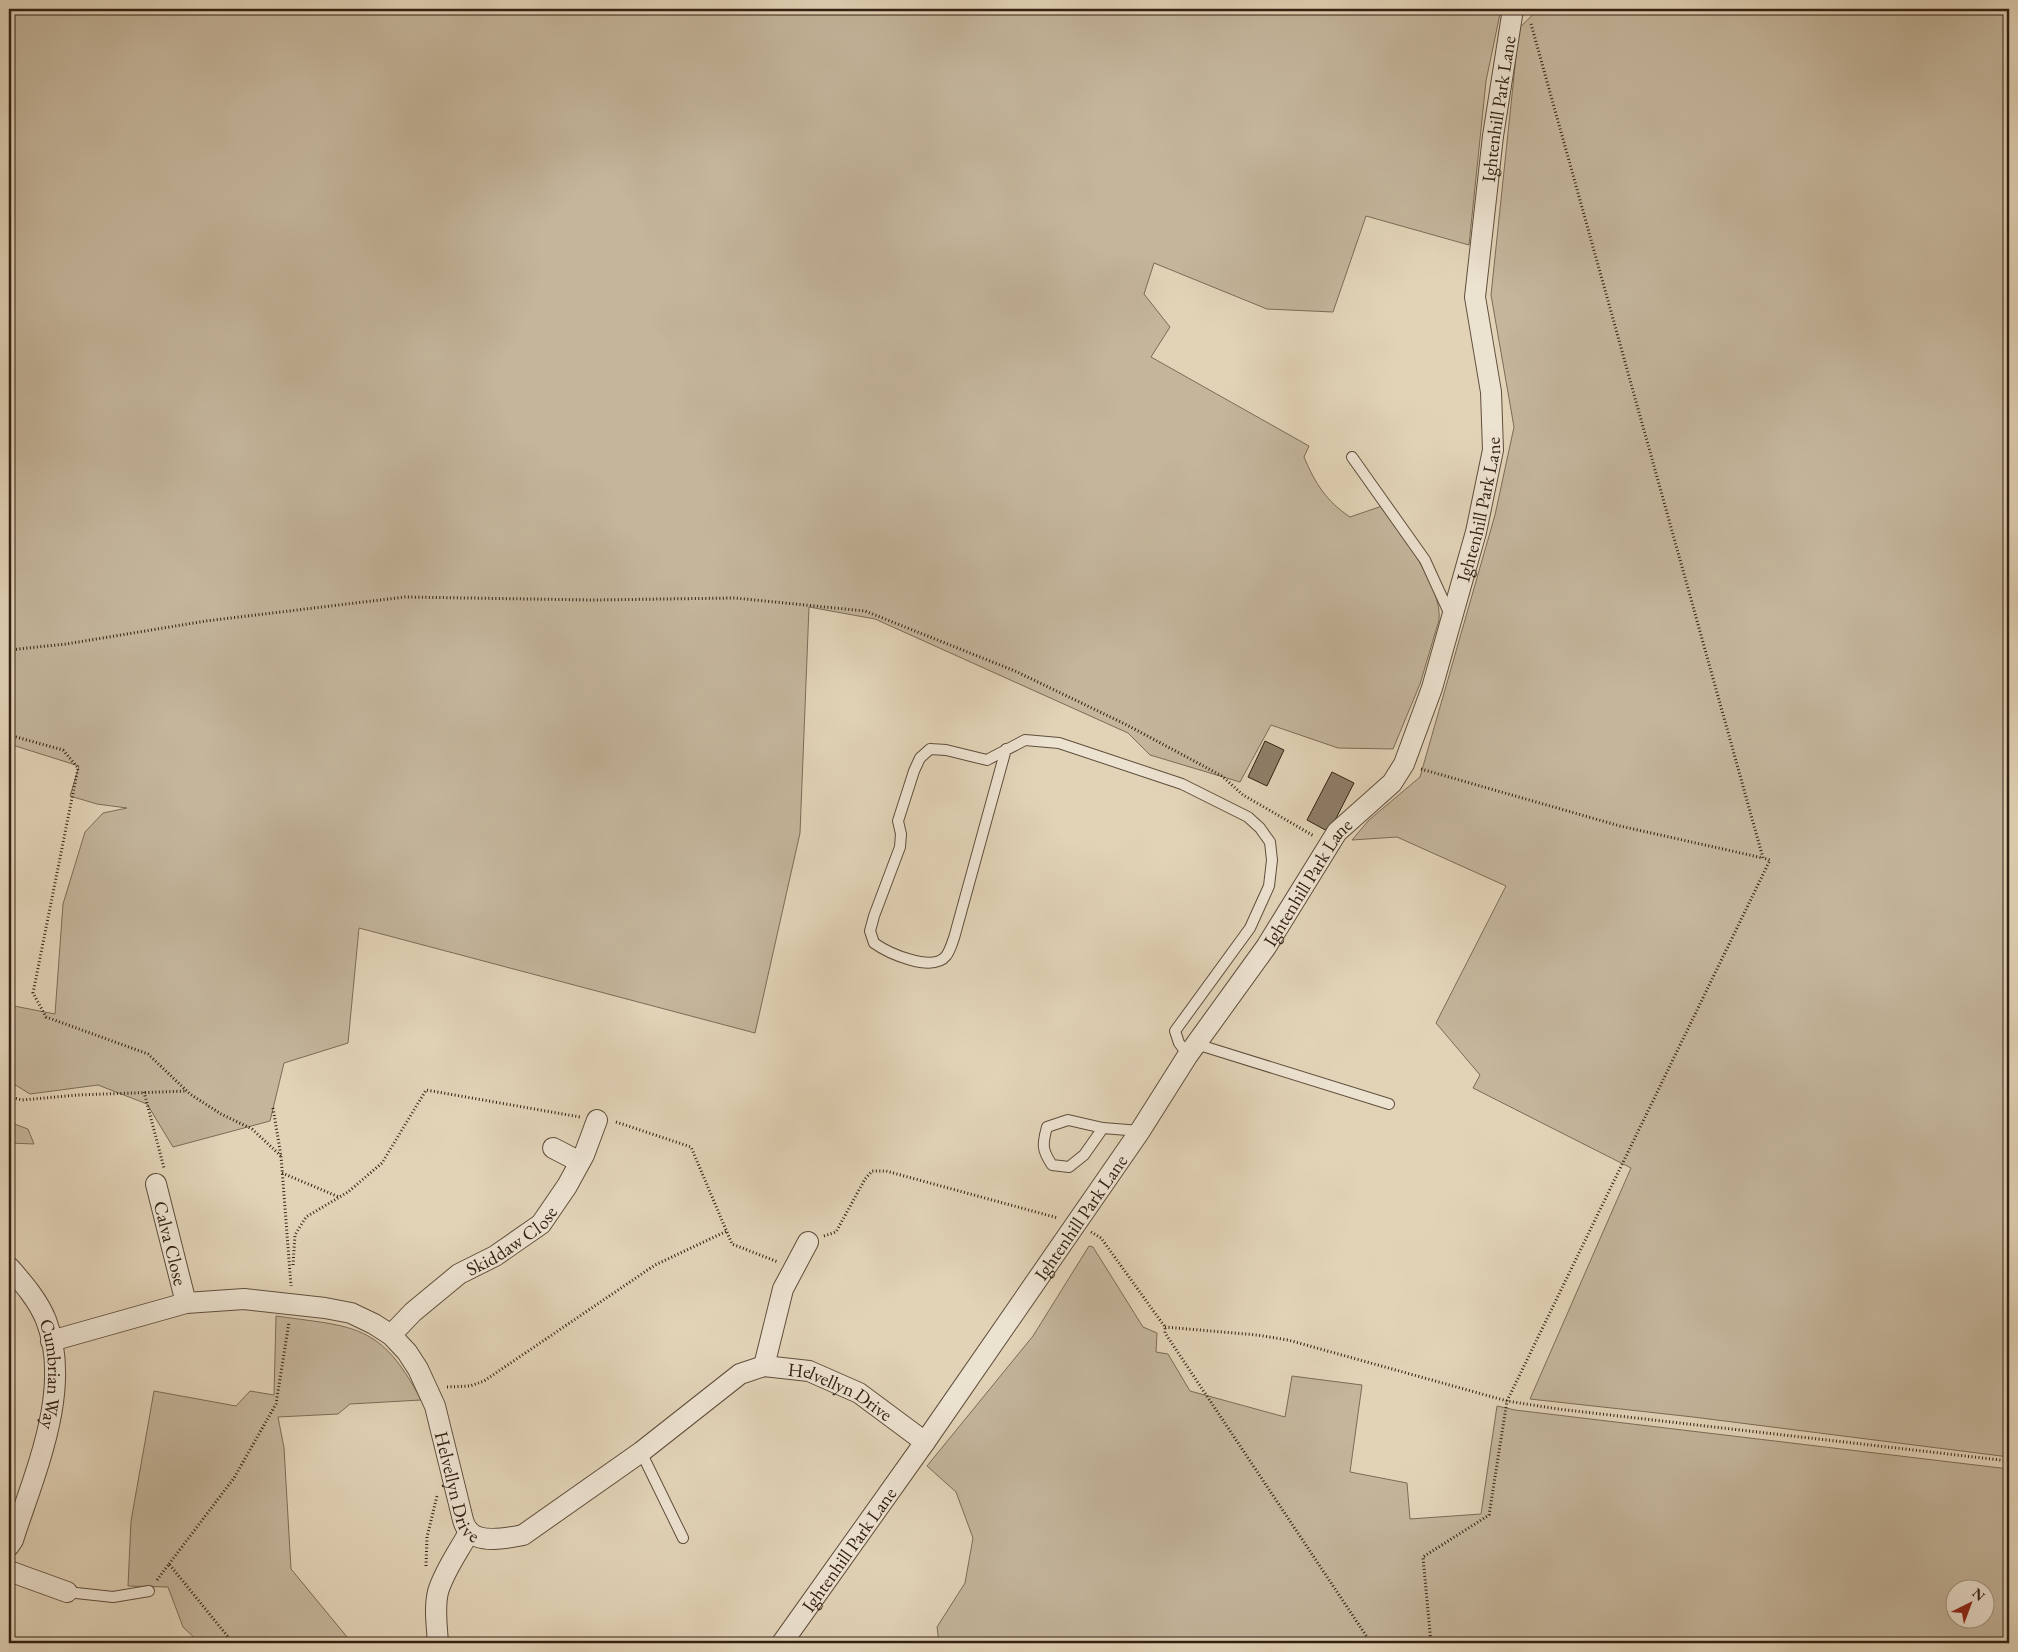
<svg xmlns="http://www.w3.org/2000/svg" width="2018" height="1652" font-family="'EB Garamond',serif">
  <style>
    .green { fill: #c4b59b; stroke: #7c6b57; fill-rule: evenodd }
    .building { fill: #8e7e68; stroke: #342113 }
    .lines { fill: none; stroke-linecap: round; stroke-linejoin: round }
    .lane-casing { stroke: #604e3c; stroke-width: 12 }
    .street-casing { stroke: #604e3c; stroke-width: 22 }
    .path { stroke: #342113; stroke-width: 3; stroke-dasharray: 1 2.5; stroke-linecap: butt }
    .lane { stroke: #ece2d0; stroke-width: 10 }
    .street { stroke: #ece2d0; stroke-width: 20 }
    .labels { text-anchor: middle; stroke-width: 4.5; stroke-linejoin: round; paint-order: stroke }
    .street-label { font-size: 19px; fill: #342113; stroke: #ece2d0 }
  </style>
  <rect width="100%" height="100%" fill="#e2d3b7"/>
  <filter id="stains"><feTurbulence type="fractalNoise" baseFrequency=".004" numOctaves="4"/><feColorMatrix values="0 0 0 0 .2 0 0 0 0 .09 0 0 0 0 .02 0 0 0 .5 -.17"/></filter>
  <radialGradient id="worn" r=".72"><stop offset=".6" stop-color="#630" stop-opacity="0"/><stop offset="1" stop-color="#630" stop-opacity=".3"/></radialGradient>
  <g class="green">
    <path d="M9,9H1501L1486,81L1469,245L1366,216L1333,312L1267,309L1154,263L1144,294L1170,327L1151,357L1309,446L1304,457C1315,483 1326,501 1350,517L1382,506C1400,532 1443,588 1439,620L1420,684L1393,749L1338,748L1271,725L1240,782L1150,755L1128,733L875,619L809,607L800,833L755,1033L359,928L348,1043L284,1063L270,1121L173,1147L147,1104L98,1085L30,1094L9,1081V1005L55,1014L63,904L85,832L103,813L127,808L97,804L70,796L79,766L9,744Z"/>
    <path d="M1539,9H2009V1457L1693,1417L1530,1399L1631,1168L1473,1088L1480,1075L1436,1023L1506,886L1397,837L1352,840L1369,820L1420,777L1495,515L1514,427L1491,295L1519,28Z"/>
    <path d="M9,1122L28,1129L34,1144L9,1143Z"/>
    <path d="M1089,1246L1093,1247L1143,1327L1157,1333L1156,1352L1168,1354L1190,1391L1285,1417L1292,1376L1362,1385L1350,1472L1407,1483L1410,1519L1481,1514L1497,1406L1515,1410L2009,1469V1643H939L937,1627L965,1583L973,1538L956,1492L927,1466L1033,1336ZM1956,1590H1986V1620H1956Z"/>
    <path d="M276,1316C354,1327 381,1323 421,1400L350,1404L338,1414L278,1417L284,1448L291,1569L352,1643H200L183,1627L168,1587L128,1586L131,1521L154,1391L236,1406L250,1391L274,1395Z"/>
  </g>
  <g class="building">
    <path d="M1265,741L1284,750L1267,786L1248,777Z"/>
    <path d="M1332,772L1354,783L1329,832L1307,820Z"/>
  </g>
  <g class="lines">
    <g class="lane-casing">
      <g id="lane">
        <path d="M1352,457L1425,560L1451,617"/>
        <path d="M1006,749L954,938C952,943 950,951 946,956C932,973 888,953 874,943L870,931L874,916L900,847L901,834L898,821L914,771L920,758L930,749L946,750L987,760L1025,740L1059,743L1182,784L1248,817L1260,828L1270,842L1272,860L1269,886L1250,928L1175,1031L1179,1043L1188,1055"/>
        <path d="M1196,1044L1389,1104"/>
        <path d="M1103,1128L1084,1155L1069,1167L1052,1165C1042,1150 1042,1145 1047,1127L1068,1120L1103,1128L1140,1131"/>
        <path d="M641,1452L683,1538"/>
        <path d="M67,1592L113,1597L149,1591"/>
      </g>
    </g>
    <g class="street-casing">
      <g id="street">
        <path d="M553,1148L580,1162"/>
        <path id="s1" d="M156,1184L186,1303"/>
        <path id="s2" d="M9,1267C23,1283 38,1300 46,1320C73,1390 34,1474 13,1540L9,1546"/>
        <path id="s3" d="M391,1335L413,1312L459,1274L495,1256L541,1224L567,1186L584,1155L597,1120"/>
        <path id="s4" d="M51,1341L186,1303L244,1299L325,1308L351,1313L374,1324L391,1335L407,1352L418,1369L435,1406L463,1520C464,1524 466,1528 469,1531C480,1544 508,1538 523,1535L641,1452L740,1374L764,1366L809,1371L859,1393L925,1442"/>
        <path d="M764,1366L783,1289L808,1242"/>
        <path d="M9,1571L67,1592"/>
        <path d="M438,1643C437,1627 434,1608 438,1592C444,1571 459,1551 469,1532"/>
        <path id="s5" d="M782,1643L925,1442L1140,1131L1188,1055L1266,947L1337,832L1392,783L1404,764L1432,688L1476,532L1493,450L1491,392L1475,297L1493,136L1513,9"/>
      </g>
    </g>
    <g class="path">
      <path d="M1879,11V9"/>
      <path d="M9,650L66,644L206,621L405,597L593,600L735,598L865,611L1015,671L1127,725L1222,776L1243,795L1314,836"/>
      <path d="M9,735L63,750L78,768L33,993L46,1017L148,1054L190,1094L221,1114L252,1129L281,1156"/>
      <path d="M1421,769L1620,826L1763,858"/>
      <path d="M144,1092L164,1168"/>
      <path d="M9,1097L22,1100L78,1095L187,1091"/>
      <path d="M273,1108L281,1156L291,1286"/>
      <path d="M616,1122L691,1147L732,1244L778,1262"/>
      <path d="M282,1173L339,1197"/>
      <path d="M1091,1232L1101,1238L1165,1327V1333L1371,1643"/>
      <path d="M824,1236L836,1232L865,1179L872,1171H886L1058,1218"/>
      <path d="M293,1265L295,1235L306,1217L348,1192L382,1163L426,1090L580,1117"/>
      <path d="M1165,1327L1257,1335L1288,1340L1507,1401L1558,1409L2009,1461"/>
      <path d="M447,1387L470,1386L484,1381L655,1265L727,1231"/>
      <path d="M169,1564L234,1478L276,1404L289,1322"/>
      <path d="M426,1566L427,1537L437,1496"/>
      <path d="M157,1580L169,1564L233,1643"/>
      <path d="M1431,1643L1423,1557L1489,1515L1507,1401L1770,860L1763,858L1531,24"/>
    </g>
    <use href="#lane" class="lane"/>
    <use href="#street" class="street"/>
  </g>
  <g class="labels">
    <g class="street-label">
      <text dy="7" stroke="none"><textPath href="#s5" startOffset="1750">Ightenhill Park Lane</textPath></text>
      <text dy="7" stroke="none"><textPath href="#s5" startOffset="1345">Ightenhill Park Lane</textPath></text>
      <text dy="7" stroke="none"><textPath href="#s5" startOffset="925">Ightenhill Park Lane</textPath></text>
      <text dy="7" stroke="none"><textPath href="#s5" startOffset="520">Ightenhill Park Lane</textPath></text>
      <text dy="7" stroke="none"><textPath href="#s3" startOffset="154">Skiddaw Close</textPath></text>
      <text dy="7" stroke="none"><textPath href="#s1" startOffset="61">Calva Close</textPath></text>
      <text dy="7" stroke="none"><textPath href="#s2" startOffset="120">Cumbrian Way</textPath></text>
      <text dy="7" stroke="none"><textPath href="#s4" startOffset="1000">Helvellyn Drive</textPath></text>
      <text dy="7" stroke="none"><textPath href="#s4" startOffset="520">Helvellyn Drive</textPath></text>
      <text dy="7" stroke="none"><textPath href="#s5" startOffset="115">Ightenhill Park Lane</textPath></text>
    </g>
  </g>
  <rect width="2018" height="1652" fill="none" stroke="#e2d3b7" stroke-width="30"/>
  <rect x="10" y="10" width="1998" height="1632" fill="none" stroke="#342113" stroke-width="2.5"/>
  <rect x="15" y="15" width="1988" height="1622" fill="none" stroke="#342113"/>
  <g transform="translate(1970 1604) rotate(42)"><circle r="24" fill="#ece2d0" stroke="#a29584"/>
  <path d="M0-4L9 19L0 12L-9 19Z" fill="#8f2418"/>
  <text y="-8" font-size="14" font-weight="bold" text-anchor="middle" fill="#342113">N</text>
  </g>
  <rect width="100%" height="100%" filter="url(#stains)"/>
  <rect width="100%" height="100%" fill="url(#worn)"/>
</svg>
